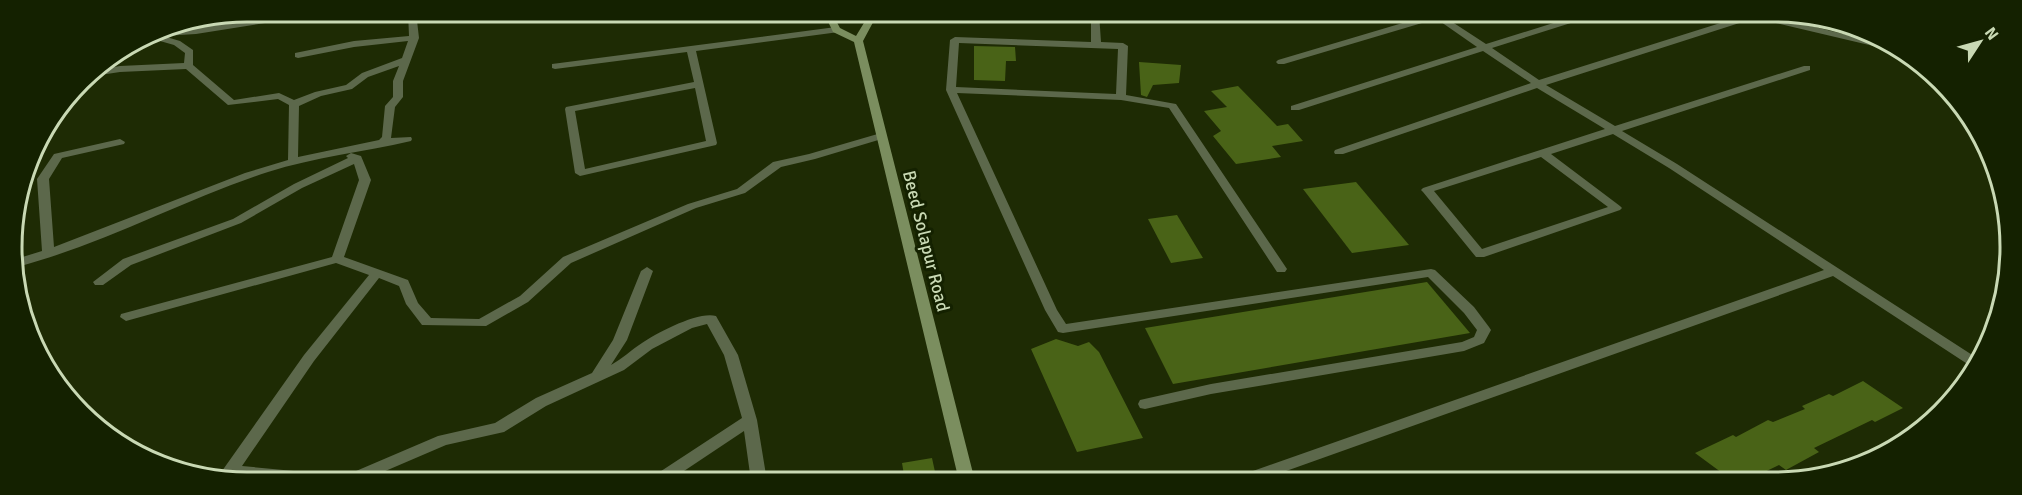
<svg xmlns="http://www.w3.org/2000/svg" width="2022" height="495" font-family="Signika,sans-serif">
  <style>
    .building { fill: #496317 }
    .lines { fill: none; stroke-linecap: round; stroke-linejoin: round }
    .street { fill: #5c684b; fill-rule: evenodd }
    .secondary { fill: #7b8e5f; fill-rule: evenodd }
    .labels { text-anchor: middle; stroke-width: 6; stroke-linejoin: round; paint-order: stroke }
    .street-label { font-size: 18px; fill: #c9d9b4; stroke: #142100 }
    .rim { fill: none; stroke: #c9d9b4; stroke-width: 3 }
  </style>
  <rect width="100%" height="100%" fill="#1e2b04"/>
  <g class="building">
    <path d="M974,46L1015,47L1016,61H1006L1005,81L974,80Z"/>
    <path d="M1139,62L1181,65L1179,83L1153,85L1147,97L1141,95Z"/>
    <path d="M1238,86L1277,126L1288,124L1303,141L1272,146L1281,157L1236,164L1213,136L1221,131L1204,111L1227,107L1211,91Z"/>
    <path d="M1356,182L1409,245L1352,253L1303,189Z"/>
    <path d="M1177,215L1203,258L1171,263L1148,219Z"/>
    <path d="M1427,282L1470,333L1173,384L1145,328Z"/>
    <path d="M1056,339L1078,346L1089,342L1099,352L1143,438L1077,452L1031,349Z"/>
    <path d="M1863,381L1903,408L1875,422L1872,420L1814,448L1819,452L1786,470L1779,465L1746,481H1733L1695,453L1733,435L1736,437L1768,420L1773,422L1805,409L1802,406L1829,394L1833,396Z"/>
    <path d="M932,458L937,481H905L902,463Z"/>
  </g>
  <g class="lines">
    <g class="street">
      <path d="M298,12H319L315,15L196,34L163,36L180,41L193,50V65L234,100L279,93L294,100L315,92L346,85L362,73L402,58L408,41L354,47L298,58L295,57V53L354,41L409,36L408,12H416L419,38L403,81V97L395,107L391,138L411,137L412,139L411,141C363,152 315,157 268,172C183,200 104,244 17,267L16,259L42,251L37,179L54,154L120,139L125,142L124,144L62,158L49,179L54,247L245,173L288,160L289,105L278,99L228,105L186,69L120,72L87,77L92,71L120,66L184,63L185,53L174,45L146,37L156,31L196,28ZM399,66L393,81V97L385,106L382,137L379,140L298,157L299,106L321,96L352,89L368,77Z"/>
      <path d="M1091,13H1099L1101,42L1123,43L1128,46L1126,95L1176,104L1287,269L1285,272H1277L1169,108L1121,100L957,93L1057,310L1066,324L1431,269L1435,270L1474,307L1489,327L1491,330L1484,343L1464,351L1211,394L1145,409L1140,408L1138,404L1140,400L1211,384L1462,342L1474,337L1477,330L1464,313L1428,277L1063,333L1058,332L1045,310L946,90L950,40L955,37L1091,42ZM959,43L1118,49L1116,94L956,87Z"/>
      <path d="M1422,14H1440L1486,44L1582,14H1594L1593,16L1492,48L1539,80L1749,14H1762L1897,47L1903,53L1755,18L1546,85L1615,126L1804,66H1810V70L1622,131L1677,164L1980,360L1974,368L1972,367L1833,276L1258,481H1233L1236,477L1824,270L1669,168L1613,134L1551,154L1620,206L1622,208L1620,210L1484,257H1476L1423,192L1421,190L1423,188L1605,129L1537,88L1343,154H1335L1334,152L1335,150L1531,83L1483,51L1299,110H1291V106L1477,47L1431,15L1422,23L1284,64H1278L1276,62L1278,60L1416,19ZM1541,157L1608,207L1482,249L1434,191Z"/>
      <path d="M836,27L839,28V32L696,51L717,143L716,145L580,176L575,173L565,109L566,107L694,82L687,52L555,69L552,68V64ZM695,88L706,141L585,169L575,111Z"/>
      <path d="M881,133L885,134L886,136L885,138L815,159L781,167L745,193L696,208L571,263L528,302L486,326L422,325L406,304L399,286L379,278L314,361L242,466L294,471L297,475L294,479L289,481L230,477L225,475L222,471L304,355L369,275L336,263L126,321L120,317L121,314L332,257L359,180L354,164L302,188L241,223L131,265L103,285H95L93,282L123,259L233,219L294,184L348,158L346,156L351,153L361,156L371,180L344,257L408,280L418,303L431,318L479,319L520,296L563,257L688,204L737,189L773,162L809,154Z"/>
      <path d="M647,267L653,271L627,340L611,365C622,359 631,350 642,343C657,333 698,311 716,316L738,355L757,420L767,481H751L744,431L669,481H649L652,477L742,418L724,355L707,324L692,328L652,349L624,370L546,406L504,432L446,445L362,481H339L342,477L438,436L495,423L536,398L592,373L613,340L641,271Z"/>
    </g>
    <path class="secondary" d="M824,13H832L840,28L856,36L870,13H878L863,41L975,481H959L854,42L833,32Z"/>
  </g>
  <g class="labels">
    <g class="street-label">
      <text transform="translate(926 241) rotate(76)" y="6">Beed Solapur Road</text>
    </g>
  </g>
  <path d="M0 0H2022V495H0ZM247 22H1775A225 225 0 0 1 2000 247V247A225 225 0 0 1 1775 472H247A225 225 0 0 1 22 247V247A225 225 0 0 1 247 22Z" fill="#142100" fill-rule="evenodd"/>
  <path class="rim" d="M247 22H1775A225 225 0 0 1 2000 247V247A225 225 0 0 1 1775 472H247A225 225 0 0 1 22 247V247A225 225 0 0 1 247 22Z"/>
  <g transform="translate(1980 42) rotate(54)" stroke="#142100" stroke-width="4.5" paint-order="stroke">
  <path d="M0-4.5L10 22L0 15L-10 22Z" fill="#c9d9b4"/>
  <text y="-9" font-size="16" font-weight="bold" text-anchor="middle" fill="#c9d9b4">N</text>
  </g>
</svg>
